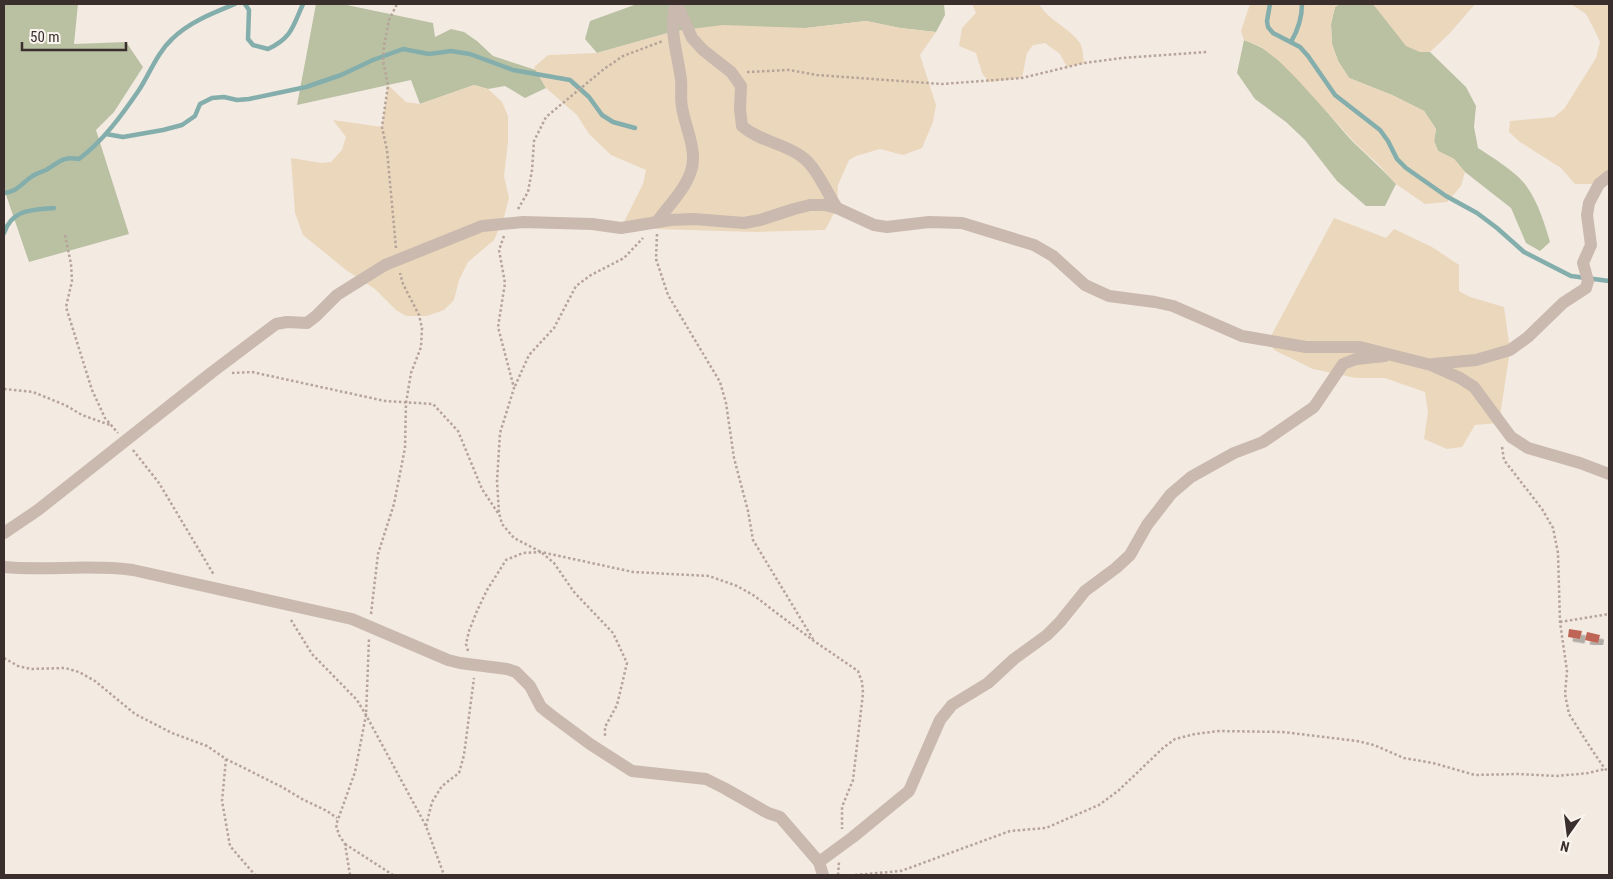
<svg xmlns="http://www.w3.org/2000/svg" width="1613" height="879" font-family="'Roboto Condensed',sans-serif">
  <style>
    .green { fill: #bac1a3 }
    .sand { fill: #ebd7bc }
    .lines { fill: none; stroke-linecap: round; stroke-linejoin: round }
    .stream { stroke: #83aeac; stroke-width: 4.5 }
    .building { fill: #bf6554; filter: url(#shadow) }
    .path { stroke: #b6a399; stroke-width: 2.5; stroke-dasharray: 2.5 2.5; stroke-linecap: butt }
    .minor { stroke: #cab9ae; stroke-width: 12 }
  </style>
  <defs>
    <filter id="shadow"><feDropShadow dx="4.5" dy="4.5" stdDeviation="0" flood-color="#0004"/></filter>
  </defs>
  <rect width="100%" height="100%" fill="#f3eae2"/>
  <g class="green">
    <path d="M4,4H78L74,44L126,42L143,67L114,112L96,130L129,234L29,262L4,189Z"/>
    <path d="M316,4H342L433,23L435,37L451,29L464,32L477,41L493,56L536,70L546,88L525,98L505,86L488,89L474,85L420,104L411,80L297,105Z"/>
    <path d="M637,4H944L945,15L936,32L900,28L866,21L806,28L675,31L597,53L585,39L590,21Z"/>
    <path d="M1340,4H1373L1390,24L1420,52H1430L1466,87L1476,106L1474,127L1478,148C1493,158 1517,172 1527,187C1538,202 1545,225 1550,242L1540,251L1526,243L1511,208L1465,172L1454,159L1438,151L1434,141L1436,129L1424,111L1392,95L1349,78L1338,61L1332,44L1331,24L1335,7Z"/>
    <path d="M1244,40C1250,42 1256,45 1262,48C1296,69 1327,114 1355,144C1369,157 1383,170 1396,184L1385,206H1366L1337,181L1305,140L1286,122L1255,99L1237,73Z"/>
  </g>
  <g class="sand">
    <path d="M972,4H1039C1048,20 1071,29 1080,43C1083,48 1083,57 1084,63L1067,67L1060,54L1045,43L1033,45L1027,53L1022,78L989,82L982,73L976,53L959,46L962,28L976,13Z"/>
    <path d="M1250,4H1340L1335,7L1331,24L1332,44L1338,61L1349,78L1392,95L1424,111L1436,129L1434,141L1438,151L1454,159L1465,172L1461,186L1447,202L1425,204L1396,184L1378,164L1356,144L1296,78L1278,60L1261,47L1244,40L1241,31Z"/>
    <path d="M1373,4H1475L1450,33L1430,52H1420L1406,46Z"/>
    <path d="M1571,4H1609V181L1599,184H1575L1561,168L1520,142L1509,132L1510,121L1554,117L1564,109L1596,58L1600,42L1595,31L1586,14Z"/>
    <path d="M866,21L900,28L936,32L920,55L936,105L933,122L922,148L903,155L880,149L856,156L849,160L838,185L837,208L825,230L757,232L621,228L643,184L646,170L611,155L589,134L577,115L546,88L534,67L548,55L597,53L675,31L723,25L806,28Z"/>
    <path d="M388,85L406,102L420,104L474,85L488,89L502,102L508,116V142L504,176L509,198L504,217L494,240L468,262L459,280L454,300L444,310L427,316H406L396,310L375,289L346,270L303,235L295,213L291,158L322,163L331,162L342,150L346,137L333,120L382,127Z"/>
    <path d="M1334,218L1386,238L1394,229L1432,247L1459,265V291L1470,297L1504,307L1510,350L1499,423L1475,425L1462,447L1447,449L1424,439L1428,412L1425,392L1385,378H1356L1313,369L1274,350L1269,340Z"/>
  </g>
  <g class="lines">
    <g class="stream">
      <path d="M245,4L249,10L248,39L253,45L268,49C292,38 293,26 303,4"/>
      <path d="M1270,4L1267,21L1268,27L1273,33L1300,47L1308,56L1335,95L1380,130L1388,141L1397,159L1406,168L1446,196L1477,213L1497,228L1524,252L1571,276L1609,281"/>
      <path d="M1291,42C1298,30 1302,18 1302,4"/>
      <path d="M106,134L123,137L163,130L182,125L195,116L200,104L212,98L224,97L237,100L249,99L306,87L341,75L373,60L403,49L429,54L451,51L470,54L513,70L570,80L589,97L602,115L613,122L635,128"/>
      <path d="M4,193C18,191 20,185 31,177C35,174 41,172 46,170C60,162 62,156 79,159C103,141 122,115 139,90C150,73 157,53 172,39C189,22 213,13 235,4"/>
      <path d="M4,233C12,209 32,210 54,208"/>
    </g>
  </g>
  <g class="building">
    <path d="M1569,629L1582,631L1580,639L1568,637Z"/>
    <path d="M1587,632L1600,635L1598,643L1585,640Z"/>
  </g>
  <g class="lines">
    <g class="path">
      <path d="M747,72L789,70L817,75L942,84L1022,78L1084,63L1122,58L1207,52"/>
      <path d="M518,209L528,192L532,170L534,141L546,117L604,69L623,56L663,41"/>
      <path d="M657,234L656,259L668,295L720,382L726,403L734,458L748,511L753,540L813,639"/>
      <path d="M65,235L71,264L72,281L66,307L92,390L105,418L118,433"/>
      <path d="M504,236L499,250L505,283L498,327L514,388L500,433L497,481L499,513L502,524L514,538L541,552L554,563L574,592L613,633L621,650L627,663L617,705L605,727V738"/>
      <path d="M396,248L387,150L382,127L388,85L383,61L384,46L389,20L397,4"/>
      <path d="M232,373L252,372L385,401L433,404L458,431L482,489L498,513"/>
      <path d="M515,386L529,355L554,328L576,286L591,275L624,258L643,238"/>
      <path d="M4,389L33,392L65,405L82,415L110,425"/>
      <path d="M1502,447L1504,460L1542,509L1553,528L1558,553L1560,622L1567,671L1565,694L1569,714L1592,750L1605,769L1609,771"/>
      <path d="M133,450L159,483L214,575"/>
      <path d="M371,614L378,554L394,504L405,448L406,403L411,373L421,347L422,328L419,315L403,284L400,273"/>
      <path d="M291,620L312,654L357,700L366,715L426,826L444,875"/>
      <path d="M1560,622L1609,614"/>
      <path d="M468,651L466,644L469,631L477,611L487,590L506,560L523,553L541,552L633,572L709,576L737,586L753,595L814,641L858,671L862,682L863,693L853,780L842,807V829"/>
      <path d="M4,658L18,666L31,669L65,668L79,672L95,681L135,714L172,733L207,746L226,759L282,787L302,799L327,811L337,818"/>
      <path d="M226,759L222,801L230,846L255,875"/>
      <path d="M426,826L432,802L442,786L459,773L464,755L474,678"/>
      <path d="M345,844L393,875"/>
      <path d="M350,875L345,844L339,835L336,825L355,772L366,715L369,639"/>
      <path d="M838,875L839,862"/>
      <path d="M855,875L901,871L1010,831L1046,828L1099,805L1118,791L1163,748L1175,739L1195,734L1219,731L1283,732L1357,741L1374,745L1404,758L1433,763L1475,775L1518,774L1557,776L1588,773L1605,769"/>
    </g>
    <g class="minor">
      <path d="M677,4L692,38L703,50L731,72L741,86L740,109L742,126C759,141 783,143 801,156C816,166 827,193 837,208"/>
      <path d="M657,222C668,206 685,190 691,171C698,151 685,127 682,107C680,98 682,89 681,80C678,54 668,30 676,4"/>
      <path d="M1433,364L1476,360L1510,350L1528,337L1563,303L1586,288L1588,281L1583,263L1591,245L1587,215L1589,203L1599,184L1609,176"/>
      <path d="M4,533L38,510L211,373L276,324L287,322L307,323L316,316L337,295L385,265L482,226L523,222L592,224L621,228L670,220L694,219L744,223L760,220L794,209L810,205H825L837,208L874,225L887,227L929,222L962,223L1034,245L1053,256L1085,285L1109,296L1155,302L1173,306L1242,336L1306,347H1360L1431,365L1460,378L1474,387L1511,437L1528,448L1580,463L1609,474"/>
      <path d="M4,567C47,571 90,564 133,570L352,619L448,660L460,663L507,669L516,672L530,686L541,707L551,715L590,744L632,771L706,779L724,788L768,813L780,817L819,862L823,875"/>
      <path d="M819,862L853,837L909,791L940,720L952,705L988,683L1014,659L1047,635L1060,622L1085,591L1116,568L1130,555L1147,525L1171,494L1191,477L1234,453L1263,442L1314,407L1343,364L1356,359L1385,356"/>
    </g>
  </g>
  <rect width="1613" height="879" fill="none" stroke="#3a2f2c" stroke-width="10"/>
  <g transform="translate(1568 834) rotate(194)" stroke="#faf4ef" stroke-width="4" paint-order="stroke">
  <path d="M0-4L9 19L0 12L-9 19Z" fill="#3a2f2c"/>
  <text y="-8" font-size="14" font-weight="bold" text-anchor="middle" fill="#3a2f2c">N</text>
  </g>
  <path d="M22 42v8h104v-8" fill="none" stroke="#3a2f2c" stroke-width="2.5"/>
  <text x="30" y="42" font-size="15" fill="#3a2f2c" stroke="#faf4ef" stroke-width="4" paint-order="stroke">50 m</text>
</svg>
